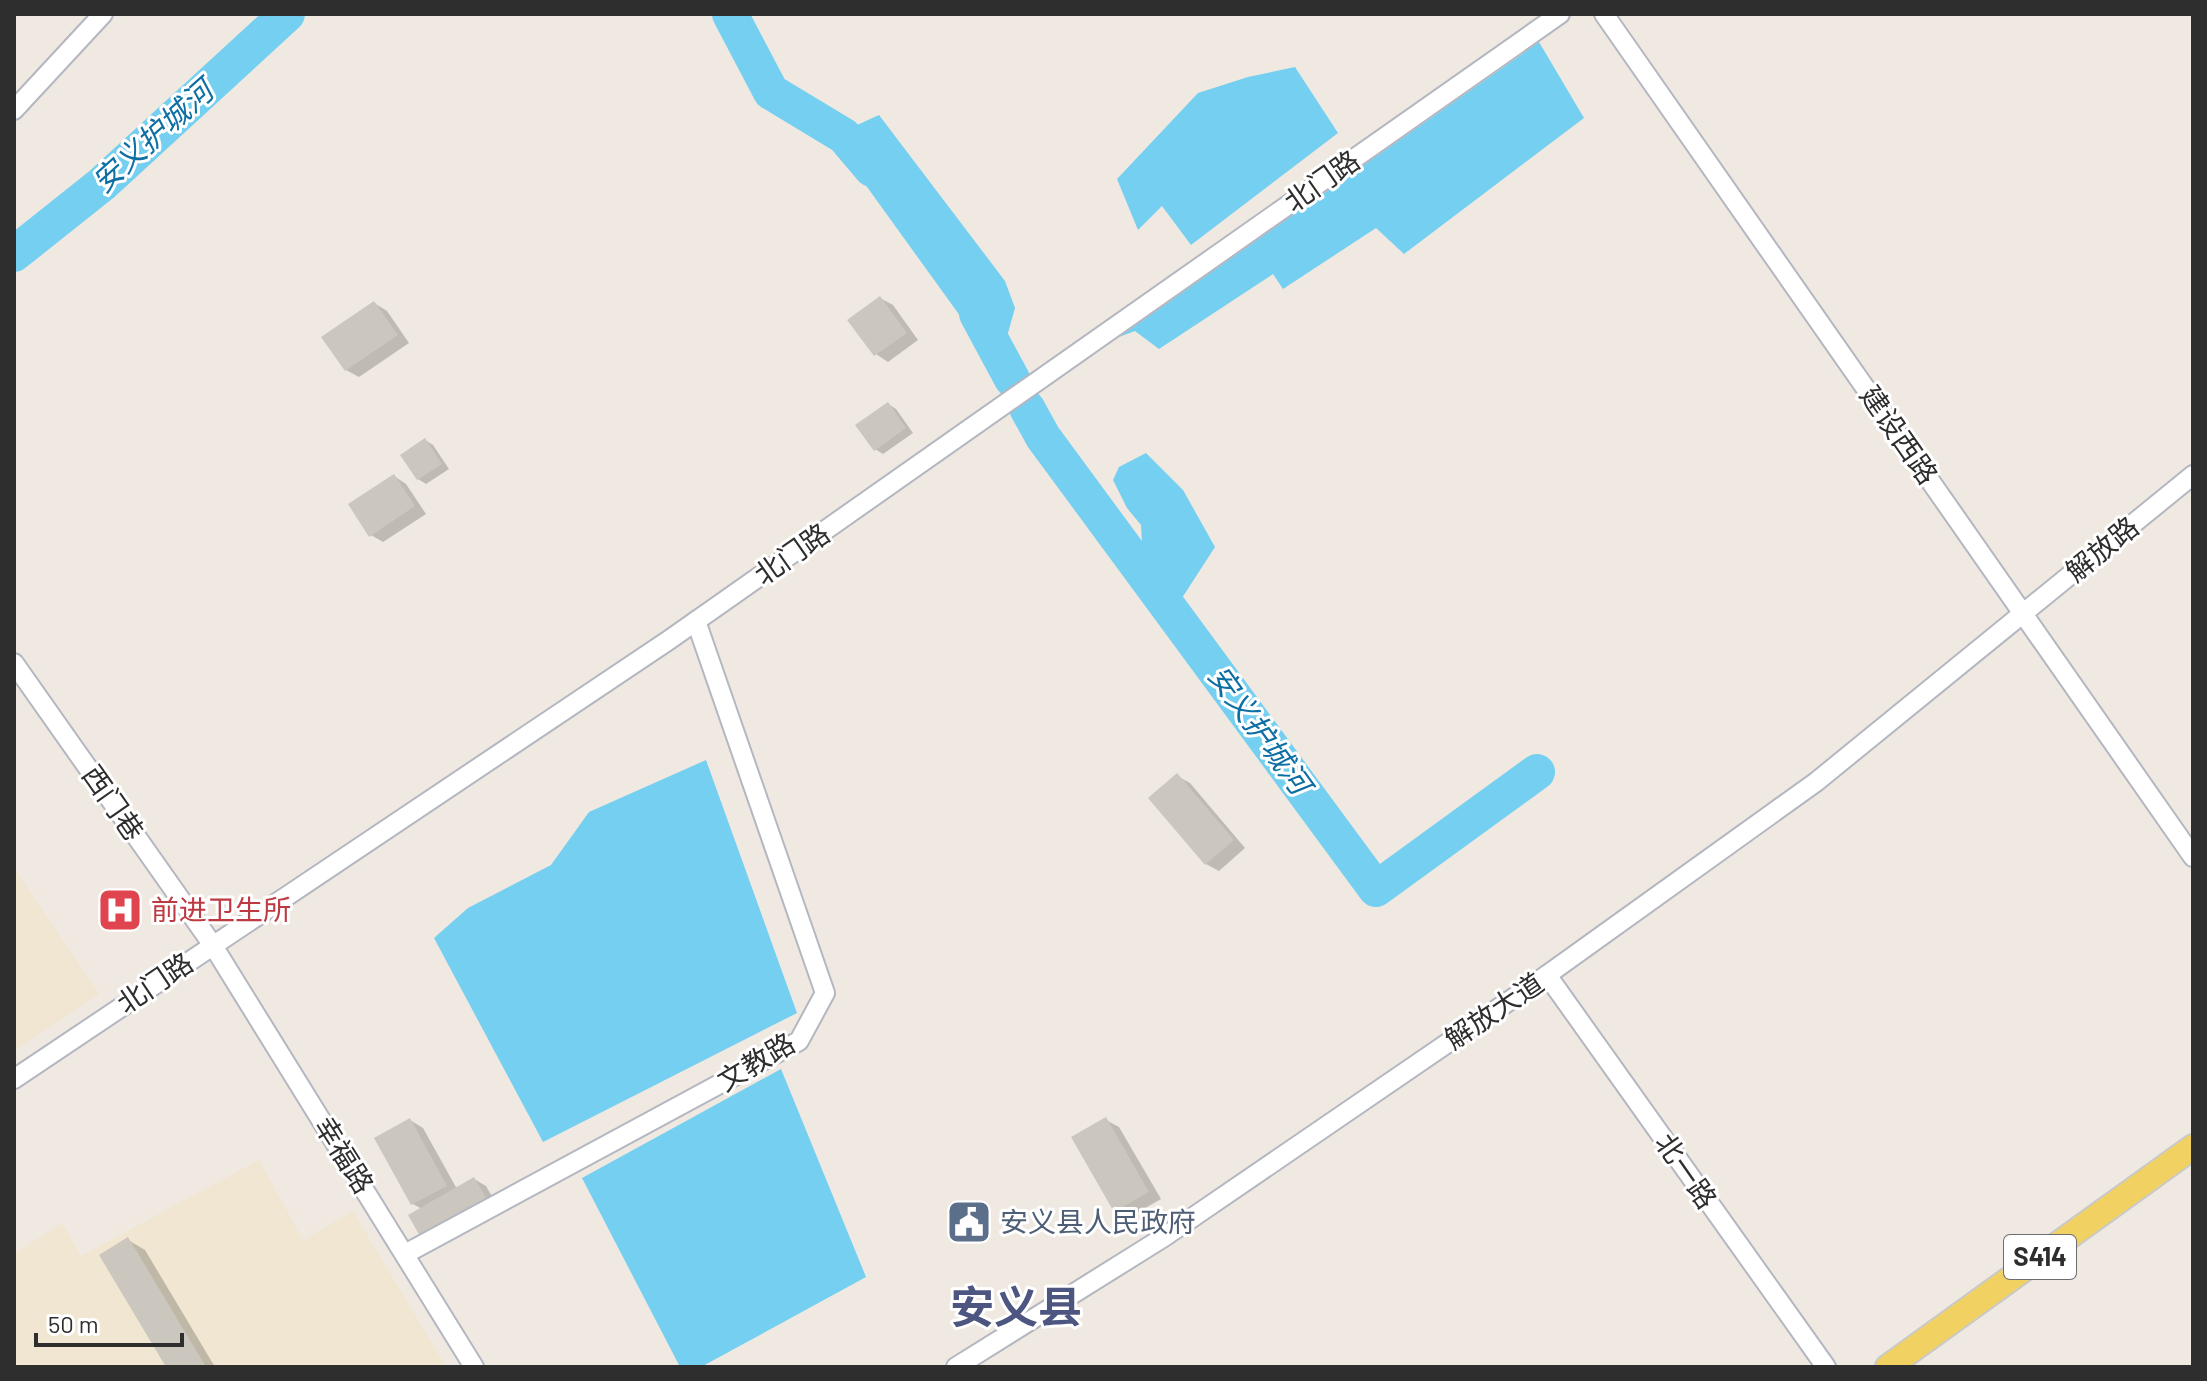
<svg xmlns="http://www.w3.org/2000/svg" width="2207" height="1381" font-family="Barlow,'Noto Sans SC',sans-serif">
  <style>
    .education { fill: #f0e6d1 }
    .water { fill: #75cff0 }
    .shadow { fill: #0003 }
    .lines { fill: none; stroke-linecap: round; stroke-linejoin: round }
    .river { stroke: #75cff0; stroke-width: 36 }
    .building { fill: #cbc7bf }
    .minor-casing { stroke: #b4b7c1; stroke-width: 22 }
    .major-casing { stroke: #c9c9c9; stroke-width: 28 }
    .minor { stroke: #fff; stroke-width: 18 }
    .major { stroke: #f2d163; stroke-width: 24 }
    .labels { text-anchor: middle; stroke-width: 6; stroke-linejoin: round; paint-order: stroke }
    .shield { fill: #fff; stroke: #6d6d6d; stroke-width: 2 }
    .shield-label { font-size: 26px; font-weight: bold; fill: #2e2e2e }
    .street-label { font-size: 28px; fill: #2e2e2e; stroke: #fff }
    .health-label { font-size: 28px; fill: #be3a42; stroke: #fff; text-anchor: start }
    .service-label { font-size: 28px; fill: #4e5e75; stroke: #fff; text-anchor: start }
    .water-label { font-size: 30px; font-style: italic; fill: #0d6fa3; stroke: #fff }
    .town-label { font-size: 44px; font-weight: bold; fill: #4d5680; stroke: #fff }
  </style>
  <rect width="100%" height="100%" fill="#efe9e1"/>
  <g class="education">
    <path d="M14,868L99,994L14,1051Z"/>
    <path d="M259,1160L303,1240L353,1211L446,1367H14V1254L62,1223L81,1256Z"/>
  </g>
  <g class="water">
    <path d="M1539,42L1584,118L1404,254L1376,228L1283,289L1273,274L1159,349L1135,331L1119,337Z"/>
    <path d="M1295,67L1338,133L1191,245L1162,206L1138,230L1117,179L1198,93L1248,77Z"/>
    <path d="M879,115L1005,281L1015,308L995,379L963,320L831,137Z"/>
    <path d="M1146,453L1183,490L1215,547L1180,601L1151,565L1142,543L1141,525L1127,508L1113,480L1119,467Z"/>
    <path d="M706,760L797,1013L543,1142L434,938L468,908L551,865L589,812Z"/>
    <path d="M781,1069L866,1277L701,1367H680L582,1178Z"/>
  </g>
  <g class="shadow">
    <path d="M880,298L893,305L918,340L888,362L876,354Z"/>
    <path d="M374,303L387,311L409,343L359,377L346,370Z"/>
    <path d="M888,404L896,409L913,433L883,454L875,449Z"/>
    <path d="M425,440L433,445L449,469L426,484L418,479Z"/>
    <path d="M394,476L406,484L426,514L383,542L371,535Z"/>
    <path d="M1177,776L1190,783L1245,848L1219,871L1206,864Z"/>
    <path d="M410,1120L423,1128L457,1189L474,1179L486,1186L497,1205L422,1235V1209L413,1204Z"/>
    <path d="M1106,1120L1119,1127L1161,1199L1128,1218L1116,1210Z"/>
    <path d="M128,1240L145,1250L215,1367H169Z"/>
  </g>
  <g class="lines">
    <g class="river">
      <path d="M730,14L771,92L844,136L872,169"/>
      <path d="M14,254L102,184L287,14"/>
      <path d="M977,314L1012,379"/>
      <path d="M1027,408L1043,437L1376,889L1537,772"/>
    </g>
  </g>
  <g class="building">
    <path d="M880,296L907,333L874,356L847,320Z"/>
    <path d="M374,301L398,335L345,371L321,337Z"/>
    <path d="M888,402L906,428L874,451L855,425Z"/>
    <path d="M425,438L442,464L417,480L400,455Z"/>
    <path d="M394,474L415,506L369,537L348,504Z"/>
    <path d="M1177,773L1234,840L1205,865L1148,798Z"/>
    <path d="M1106,1117L1149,1192L1114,1212L1071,1137Z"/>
    <path d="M410,1118L447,1186L411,1205L374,1138Z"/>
    <path d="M474,1177L486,1198L420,1236L408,1215Z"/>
    <path d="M128,1237L206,1367H166L99,1255Z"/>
  </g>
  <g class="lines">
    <g class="minor-casing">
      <g id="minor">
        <path d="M1604,14L2193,857"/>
        <path d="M14,110L103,14"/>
        <path d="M14,663L212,944L474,1367"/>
        <path d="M1547,975L1826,1367"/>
        <path d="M14,1079L669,640L1560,14"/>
        <path d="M405,1254L799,1041L825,993L696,621"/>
        <path d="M956,1367L1164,1237L1547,975L1816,782L2193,475"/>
      </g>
    </g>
    <g class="major-casing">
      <path id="major" d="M1888,1367L2193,1147"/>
    </g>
    <use href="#minor" class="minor"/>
    <use href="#major" class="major"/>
  </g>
  <defs>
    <g id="hospital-square" transform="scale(2.3)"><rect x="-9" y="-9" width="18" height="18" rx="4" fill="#e0444e" stroke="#fff"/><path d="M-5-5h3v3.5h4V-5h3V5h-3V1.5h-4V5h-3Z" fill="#fff"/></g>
    <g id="civic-square" transform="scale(2.3)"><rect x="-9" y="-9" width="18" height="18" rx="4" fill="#5c6f8a" stroke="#fff"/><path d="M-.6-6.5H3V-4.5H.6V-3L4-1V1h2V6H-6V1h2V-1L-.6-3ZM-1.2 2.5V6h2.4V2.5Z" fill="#fff"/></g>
  </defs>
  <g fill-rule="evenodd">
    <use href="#hospital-square" x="120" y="910"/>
    <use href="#civic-square" x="969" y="1222"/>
  </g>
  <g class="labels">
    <rect class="shield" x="2004" y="1235" width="72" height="44" rx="6"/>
    <g class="shield-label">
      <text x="2040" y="1266">S414</text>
    </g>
    <g class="street-label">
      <text transform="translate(1322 181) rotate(-35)" y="10">北门路</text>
      <text transform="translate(1899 435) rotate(55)" y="10">建设西路</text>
      <text transform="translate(2102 549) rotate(-39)" y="10">解放路</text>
      <text transform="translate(792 554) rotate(-35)" y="10">北门路</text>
      <text transform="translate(113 803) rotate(55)" y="10">西门巷</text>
      <text transform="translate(155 983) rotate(-34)" y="10">北门路</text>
      <text transform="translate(1494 1011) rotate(-34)" y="10">解放大道</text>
      <text transform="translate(756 1062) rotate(-31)" y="10">文教路</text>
      <text transform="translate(344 1155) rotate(58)" y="10">幸福路</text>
      <text transform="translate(1686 1171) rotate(55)" y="10">北一路</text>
    </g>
    <g class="health-label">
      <text x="151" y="920">前进卫生所</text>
    </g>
    <g class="service-label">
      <text x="1000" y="1232">安义县人民政府</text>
    </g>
    <g class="water-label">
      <text transform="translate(153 137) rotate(-42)" y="10">安义护城河</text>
      <text transform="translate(1259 730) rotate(54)" y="10">安义护城河</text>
    </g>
    <g class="town-label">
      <text x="1016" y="1323">安义县</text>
    </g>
  </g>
  <rect width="2207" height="1381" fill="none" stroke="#2e2e2e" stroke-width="32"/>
  <path d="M36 1333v12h146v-12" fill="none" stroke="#2e2e2e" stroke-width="4"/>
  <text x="48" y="1333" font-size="24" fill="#2e2e2e" stroke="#ffffff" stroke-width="6" paint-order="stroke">50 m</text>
</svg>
